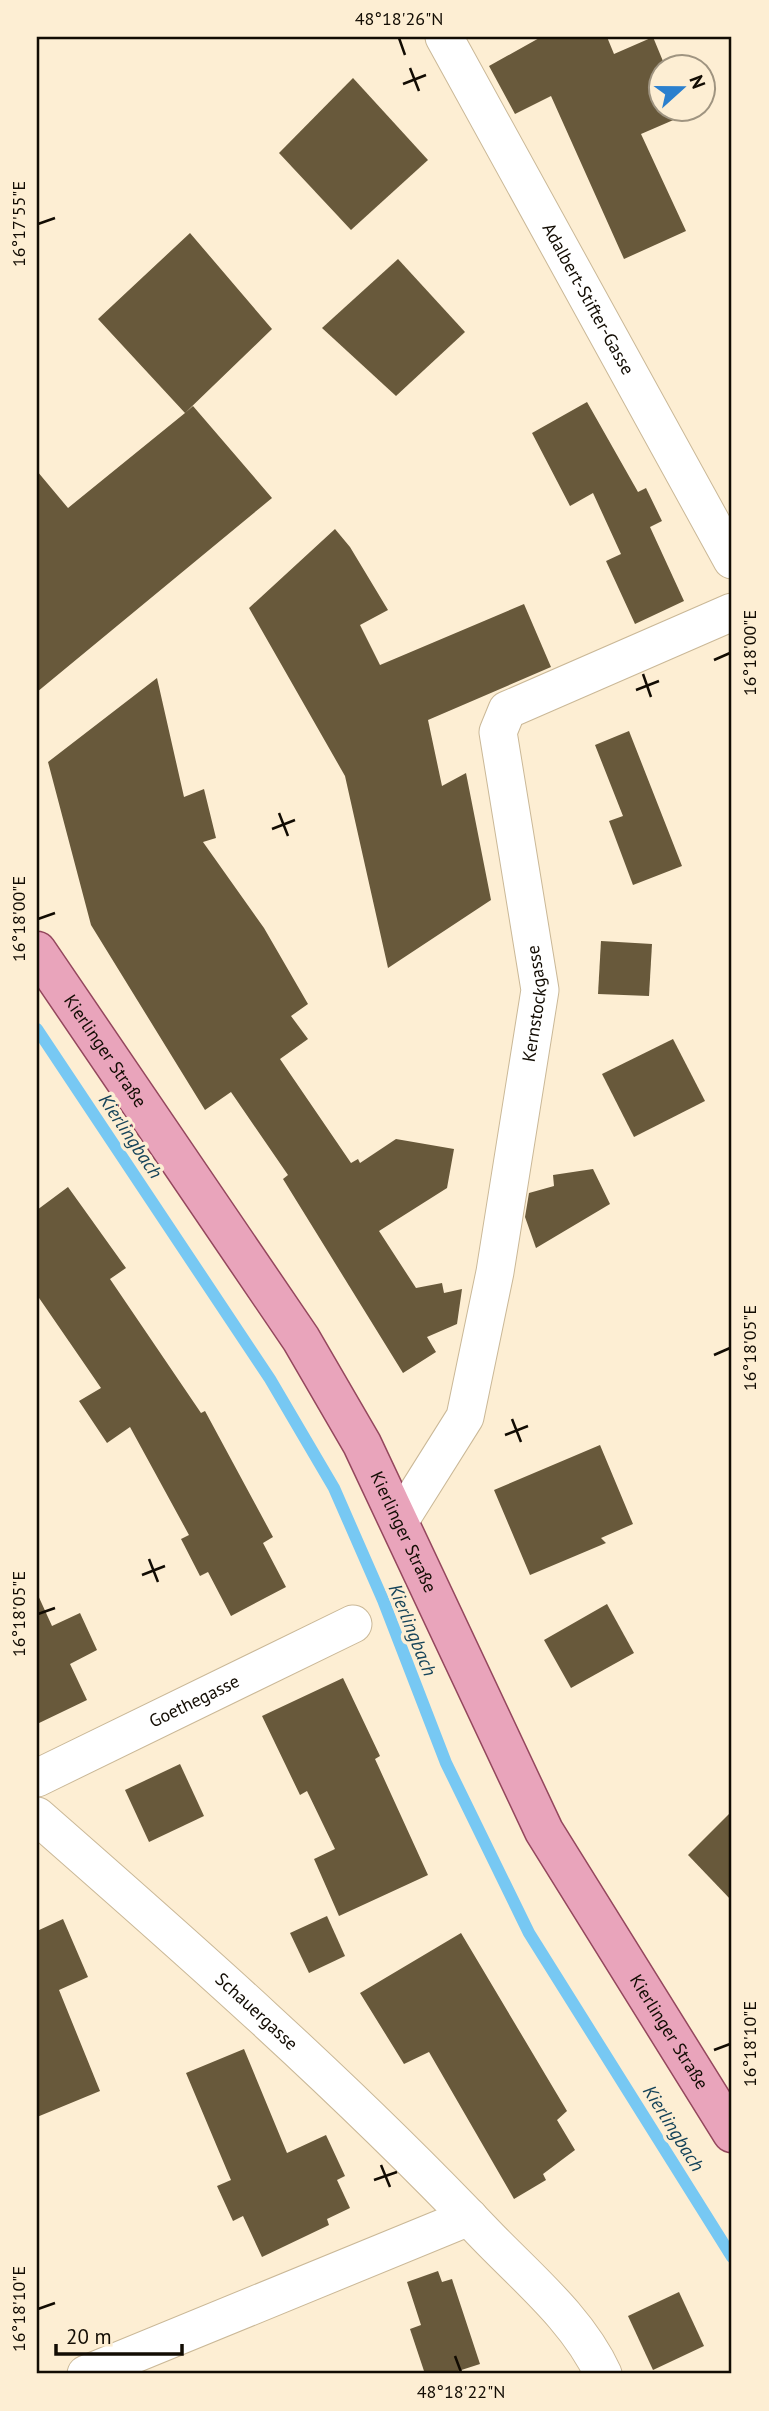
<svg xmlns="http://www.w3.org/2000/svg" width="769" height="2411" font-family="'PT Sans',sans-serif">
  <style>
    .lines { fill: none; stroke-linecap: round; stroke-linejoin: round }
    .stream { stroke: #77c8f3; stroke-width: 12 }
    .building { fill: #68593b }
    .street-casing { stroke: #cab897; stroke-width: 39 }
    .primary-casing { stroke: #94475d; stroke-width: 41 }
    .street { stroke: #fff; stroke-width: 37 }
    .primary { stroke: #e9a4bb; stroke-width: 38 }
    .ticks { fill: none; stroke: #120c03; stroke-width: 2.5 }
    .labels { text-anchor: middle; stroke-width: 7; stroke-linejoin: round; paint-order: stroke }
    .street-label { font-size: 18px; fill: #120c03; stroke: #fdeed3 }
    .water-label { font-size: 19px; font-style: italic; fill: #154359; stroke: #fdeed3 }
    .neatline { fill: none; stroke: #120c03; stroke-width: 2.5 }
    .ticks-label { font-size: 18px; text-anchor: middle; fill: #120c03 }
  </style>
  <rect width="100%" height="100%" fill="#fdeed3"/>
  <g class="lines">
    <path class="stream" d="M37,1029L270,1379L334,1488L383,1600L446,1763L529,1933L732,2257"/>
  </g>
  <g class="building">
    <path d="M541,37H607L614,54L653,37L665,66H661V108H683L685,115L641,134L686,231L624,259L551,96L515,114L489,66Z"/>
    <path d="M353,78L428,160L351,230L279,153Z"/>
    <path d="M190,233L272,329L185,413L193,406L272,498L37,692V471L68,508L185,413L98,319Z"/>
    <path d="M398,259L465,332L396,396L322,328Z"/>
    <path d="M587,402L638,492L646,488L662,521L650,527L684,601L635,624L606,561L621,554L593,493L570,506L532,433Z"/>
    <path d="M335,529L350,547L388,610L360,625L380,665L524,604L551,667L428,720L442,786L466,773L491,900L388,968L345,776L249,608Z"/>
    <path d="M157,678L184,797L204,789L216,838L203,842L264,928L308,1004L291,1016L308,1039L280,1059L351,1163L358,1159L360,1163L396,1139L454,1149L447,1188L379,1231L416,1288L442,1283L444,1293L462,1289L457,1324L427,1337L436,1352L403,1373L283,1179L288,1175L231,1092L205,1110L91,925L48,762Z"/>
    <path d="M629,731L682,866L633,885L609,821L623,816L595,745Z"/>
    <path d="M601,941L652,944L649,996L598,994Z"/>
    <path d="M673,1039L705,1101L634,1137L602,1074Z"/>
    <path d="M593,1169L610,1204L536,1248L525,1217L529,1193L554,1186L553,1175Z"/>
    <path d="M68,1187L126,1268L110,1279L201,1413L205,1411L273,1537L263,1543L286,1587L231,1616L208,1572L200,1576L181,1539L189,1535L130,1427L107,1443L79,1401L101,1388L37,1295V1210Z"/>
    <path d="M600,1445L633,1524L601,1538L606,1543L530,1575L494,1490Z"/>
    <path d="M37,1593L52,1626L80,1613L97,1650L70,1664L87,1700L37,1724Z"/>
    <path d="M607,1604L634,1653L571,1688L544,1640Z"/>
    <path d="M343,1678L380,1756L375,1759L428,1875L339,1916L314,1859L335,1849L307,1791L300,1795L262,1716Z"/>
    <path d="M180,1764L204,1816L149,1842L125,1790Z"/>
    <path d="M732,1811V1901L688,1855Z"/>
    <path d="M327,1916L345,1956L309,1973L290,1933Z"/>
    <path d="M63,1919L88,1977L59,1990L100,2091L37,2117V1931Z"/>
    <path d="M461,1933L567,2111L557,2120L575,2150L543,2174L546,2180L514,2199L429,2052L404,2064L360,1993Z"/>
    <path d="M244,2049L287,2153L326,2135L345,2176L337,2180L350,2208L327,2219L329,2225L262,2257L243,2216L233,2221L217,2186L231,2180L186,2073Z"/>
    <path d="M438,2271L442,2282L452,2279L480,2364L449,2374H425L410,2329L421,2325L407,2282Z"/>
    <path d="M679,2292L704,2346L653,2370L628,2316Z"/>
  </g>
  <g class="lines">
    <g class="street-casing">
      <g id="street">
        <path id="s1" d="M444,37L732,560"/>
        <path id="s2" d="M399,1522L465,1417L495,1272L540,990L498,732L507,710L732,612"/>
        <path id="s3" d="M37,1778L353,1624"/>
        <path id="s4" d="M37,1816C190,1950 343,2085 484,2233C525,2276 578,2319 603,2374"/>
        <path d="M86,2374L469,2217"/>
      </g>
    </g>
    <g class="primary-casing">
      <g id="primary">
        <path id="s5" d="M37,951L301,1339L362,1444L544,1831L732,2133"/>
      </g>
    </g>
    <use href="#street" class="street"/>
    <use href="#primary" class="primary"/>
  </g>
  <path class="ticks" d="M399,38L405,55M410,68L419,91M403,84L426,75M38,224L55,218M714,660L730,653M643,674L651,697M636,690L659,681M279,813L288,836M272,829L295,820M38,919L55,913M714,1355L730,1348M512,1419L521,1442M505,1435L528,1426M149,1559L158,1582M142,1575L165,1566M38,1614L55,1608M714,2050L730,2044M381,2165L390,2187M374,2180L397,2172M38,2309L55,2303M455,2356L461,2372"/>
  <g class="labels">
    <g class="street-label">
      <text dy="6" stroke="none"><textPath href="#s1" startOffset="299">Adalbert-Stifter-Gasse</textPath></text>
      <text dy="6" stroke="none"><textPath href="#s2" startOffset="544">Kernstockgasse</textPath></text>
      <text dy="6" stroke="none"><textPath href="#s5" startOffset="121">Kierlinger Straße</textPath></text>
      <text dy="6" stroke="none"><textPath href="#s5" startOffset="688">Kierlinger Straße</textPath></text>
      <text dy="6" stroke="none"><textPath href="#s3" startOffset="175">Goethegasse</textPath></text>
      <text dy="6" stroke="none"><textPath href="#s4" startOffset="294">Schauergasse</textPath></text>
      <text dy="6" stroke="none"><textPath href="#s5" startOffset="1255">Kierlinger Straße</textPath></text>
    </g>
    <g class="water-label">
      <text transform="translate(131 1136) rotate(56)" y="7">Kierlingbach</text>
      <text transform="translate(413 1630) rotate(68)" y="7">Kierlingbach</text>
      <text transform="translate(674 2128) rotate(58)" y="7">Kierlingbach</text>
    </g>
  </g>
  <rect width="769" height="2411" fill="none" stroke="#fdeed3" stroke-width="77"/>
  <g transform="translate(682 88) rotate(69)"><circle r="33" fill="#fdeed3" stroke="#9f9480" stroke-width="2"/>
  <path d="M0-5L12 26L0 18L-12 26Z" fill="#2b80ce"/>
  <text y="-10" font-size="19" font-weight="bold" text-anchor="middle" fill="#120c03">N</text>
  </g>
  <path d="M56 2344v10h126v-10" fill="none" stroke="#120c03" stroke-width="3.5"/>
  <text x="66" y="2344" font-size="21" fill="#120c03" stroke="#fdeed3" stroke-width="5" paint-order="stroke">20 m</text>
  <rect x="38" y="38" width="692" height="2334" class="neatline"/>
  <g class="ticks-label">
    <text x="399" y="25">48°18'26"N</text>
    <text transform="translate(19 224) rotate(-90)" y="6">16°17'55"E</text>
    <text transform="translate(750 653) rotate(-90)" y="6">16°18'00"E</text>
    <text transform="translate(19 919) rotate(-90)" y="6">16°18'00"E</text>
    <text transform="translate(750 1348) rotate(-90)" y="6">16°18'05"E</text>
    <text transform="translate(19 1614) rotate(-90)" y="6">16°18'05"E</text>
    <text transform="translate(750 2044) rotate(-90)" y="6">16°18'10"E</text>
    <text transform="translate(19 2309) rotate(-90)" y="6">16°18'10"E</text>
    <text x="461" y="2398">48°18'22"N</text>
  </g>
</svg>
